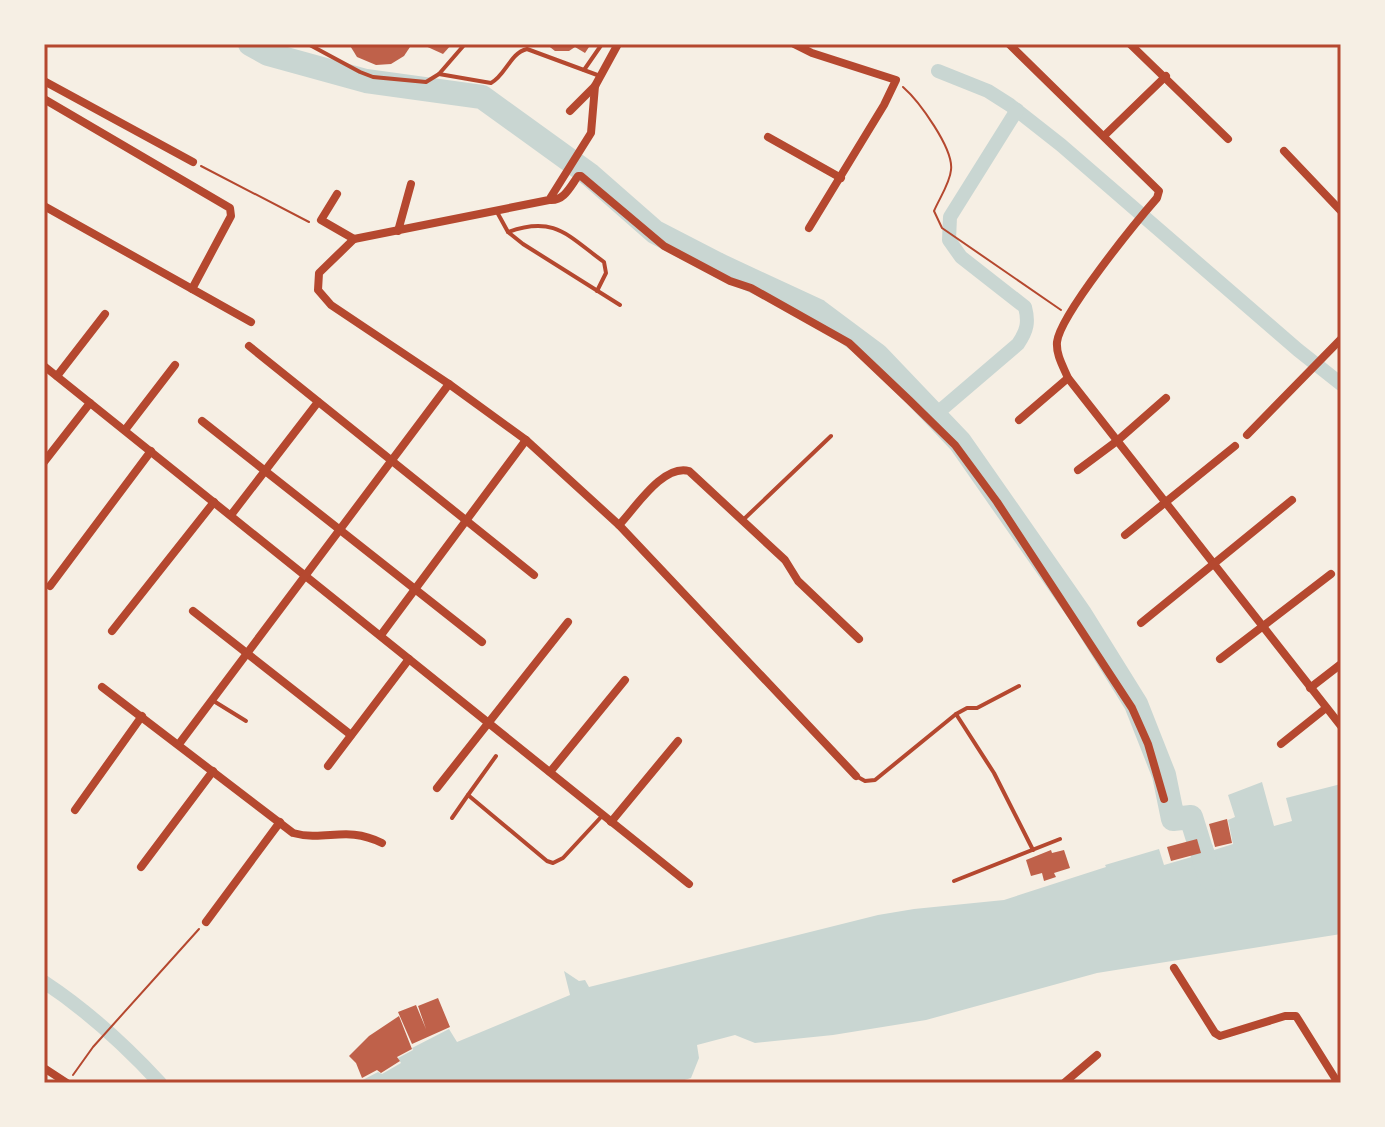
<svg xmlns="http://www.w3.org/2000/svg" width="1385" height="1127" font-family="'PT Serif',serif">
  <style>
    .water { fill: #c9d6d2 }
    .lines { fill: none; stroke-linecap: round; stroke-linejoin: round }
    .canal { stroke: #c9d6d2; stroke-width: 14 }
    .river { stroke: #c9d6d2; stroke-width: 24 }
    .building { fill: #bf614a }
    .path { stroke: #b5482f; stroke-width: 2 }
    .service { stroke: #b5482f; stroke-width: 4 }
    .minor { stroke: #b5482f; stroke-width: 8 }
    .neatline { fill: none; stroke: #b5482f; stroke-width: 3 }
  </style>
  <rect width="100%" height="100%" fill="#f6efe4"/>
  <path class="water" d="M1262,782L1274,826L1292,821L1286,798L1341,784V934L1097,973L926,1020L833,1035L755,1043L735,1035L697,1045L699,1058L691,1078L675,1083H357L378,1072L382,1074L401,1063L398,1058L413,1050L412,1048L449,1029L457,1042L570,995L564,971L579,981L585,980L589,987L878,915L914,909L1004,900L1106,867L1105,865L1159,849L1164,865L1202,854L1201,848L1212,844L1214,850L1233,844L1228,820L1235,817L1228,795Z"/>
  <g class="lines">
    <g class="canal">
      <path d="M938,71L988,91L1010,105L1061,145L1298,350L1341,384"/>
      <path d="M935,415L1018,344C1027,331 1029,322 1025,307L961,257L949,240L950,217L1017,110"/>
      <path d="M44,982C88,1011 124,1044 160,1083"/>
    </g>
    <path class="river" d="M250,44L268,54L366,81L482,97L590,175L655,232L717,264L818,311L877,355L960,442L1080,614L1136,704L1164,775L1173,819L1191,817L1210,878"/>
  </g>
  <g class="building">
    <path d="M349,44H412L404,56L391,64L376,65L357,57Z"/>
    <path d="M421,44H452L443,54Z"/>
    <path d="M546,44H591L585,53L575,47L569,51H555Z"/>
    <path d="M1227,819L1232,843L1215,847L1209,824Z"/>
    <path d="M1197,839L1201,853L1171,861L1167,847Z"/>
    <path d="M1051,850L1052,853L1064,850L1070,868L1054,873L1056,877L1044,881L1042,873L1031,876L1026,860Z"/>
    <path d="M438,998L450,1027L412,1044L398,1012L416,1005L426,1029L418,1006Z"/>
    <path d="M399,1016L412,1049L397,1057L400,1061L381,1073L377,1070L362,1078L356,1063L349,1056L369,1036Z"/>
  </g>
  <g class="lines">
    <g class="path">
      <path d="M903,87C919,101 954,149 951,170C950,183 939,199 934,211L942,228L1061,310"/>
      <path d="M201,166L309,222"/>
      <path d="M73,1075L93,1047L199,929"/>
    </g>
    <g class="service">
      <path d="M308,44L360,72L373,77L426,82L439,74L465,44"/>
      <path d="M584,70L602,44"/>
      <path d="M439,74L491,83C506,75 510,53 527,49L600,76"/>
      <path d="M497,212L508,232L523,244L620,305"/>
      <path d="M508,232C555,215 568,236 604,262L606,273L597,291"/>
      <path d="M743,520L831,436"/>
      <path d="M212,700L246,721"/>
      <path d="M956,714L967,708H977L1019,686"/>
      <path d="M496,756L468,795L547,861L553,863L563,858L602,816"/>
      <path d="M856,776L865,781L875,780L956,714L994,773L1033,850"/>
      <path d="M452,818L468,795"/>
      <path d="M954,881L1060,839"/>
    </g>
    <g class="minor">
      <path d="M618,44L595,86L591,133L549,200L354,239L319,273L318,290L331,305L449,384L526,440L619,525L856,776"/>
      <path d="M794,44L812,53L896,80L884,105L809,228"/>
      <path d="M1009,44L1159,191L1157,198C1136,222 1060,315 1057,342C1056,355 1063,366 1068,378L1341,726"/>
      <path d="M1130,44L1228,139"/>
      <path d="M44,81L193,162"/>
      <path d="M44,99L230,208L231,216L192,289"/>
      <path d="M570,111L595,86"/>
      <path d="M1104,136L1166,76"/>
      <path d="M768,137L841,178"/>
      <path d="M1284,151L1341,211"/>
      <path d="M337,194L321,220L354,239"/>
      <path d="M550,200C564,201 570,187 578,176H581L664,246L730,281L751,288L849,343L910,401L955,445L997,502L1132,708L1148,744L1164,799"/>
      <path d="M44,206L251,322"/>
      <path d="M398,231L411,184"/>
      <path d="M249,346L534,575"/>
      <path d="M44,366L689,884"/>
      <path d="M57,376L105,314"/>
      <path d="M1019,420L1068,378"/>
      <path d="M202,421L482,642"/>
      <path d="M125,430L175,365"/>
      <path d="M1247,435L1341,339"/>
      <path d="M44,462L90,403"/>
      <path d="M1078,470L1117,441L1166,398"/>
      <path d="M231,515L318,402"/>
      <path d="M619,525C636,507 663,464 689,471L785,560L798,581L859,639"/>
      <path d="M1125,535L1235,446"/>
      <path d="M50,586L151,451"/>
      <path d="M193,611L351,735"/>
      <path d="M1141,623L1292,500"/>
      <path d="M112,631L214,502"/>
      <path d="M381,635L526,440"/>
      <path d="M1220,659L1331,574"/>
      <path d="M102,687L293,833C326,842 346,825 382,843"/>
      <path d="M1310,688L1341,664"/>
      <path d="M179,744L449,384"/>
      <path d="M1281,744L1326,708"/>
      <path d="M328,766L409,659"/>
      <path d="M550,772L625,680"/>
      <path d="M437,788L568,622"/>
      <path d="M75,810L142,716"/>
      <path d="M611,822L678,741"/>
      <path d="M141,867L213,771"/>
      <path d="M206,922L280,822"/>
      <path d="M1174,968L1215,1033L1220,1036L1285,1016H1296L1338,1083"/>
      <path d="M44,1068L67,1083"/>
      <path d="M1064,1083L1097,1055"/>
    </g>
  </g>
  <rect width="1385" height="1127" fill="none" stroke="#f6efe4" stroke-width="92"/>
  <rect x="46" y="46" width="1293" height="1035" class="neatline"/>
</svg>
